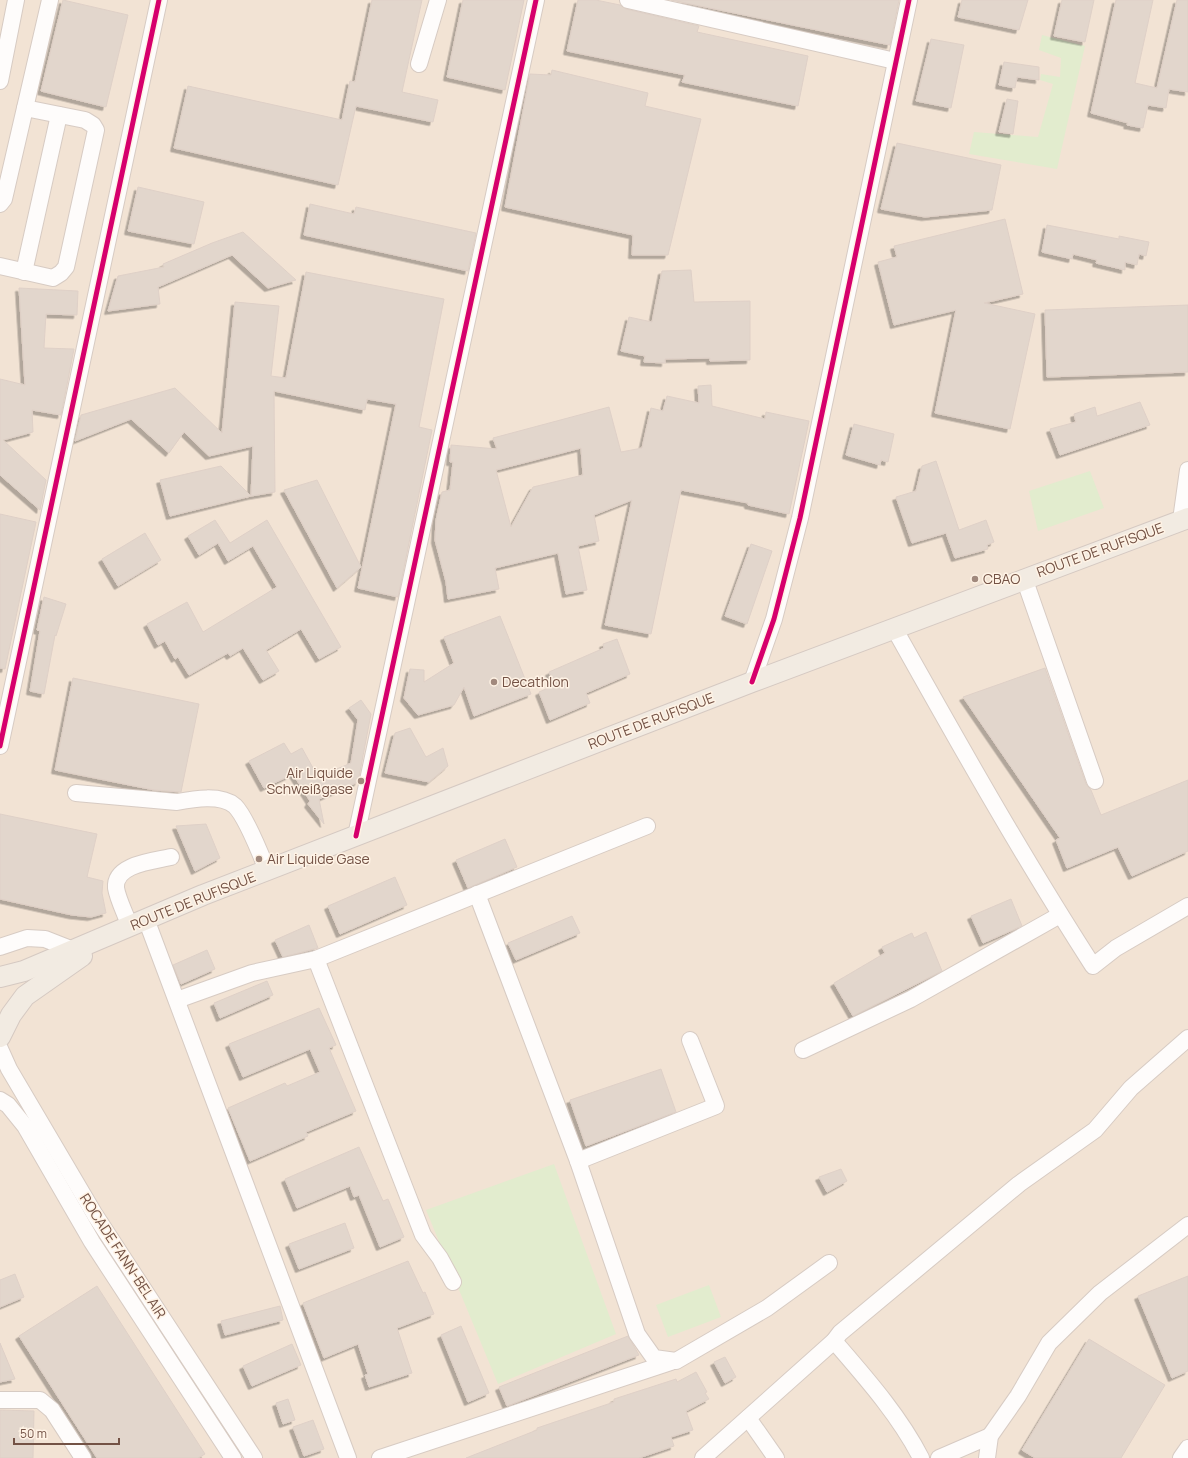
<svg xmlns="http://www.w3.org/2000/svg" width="1188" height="1458" font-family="Manrope,sans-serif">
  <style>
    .residential { fill: #f2e3d4 }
    .green { fill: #e2ecce }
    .building { fill: #e2d6cc; stroke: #dfd0c7; fill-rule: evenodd; filter: url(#shadow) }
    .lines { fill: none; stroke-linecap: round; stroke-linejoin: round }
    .minor-casing { stroke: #d7cbc3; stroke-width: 18 }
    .major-casing { stroke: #d5c9c2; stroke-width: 22 }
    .minor { stroke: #fefcfb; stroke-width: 16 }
    .major { stroke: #f2ebe2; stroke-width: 20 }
    .cycleway-casing { stroke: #fff3e5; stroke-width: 8 }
    .cycleway { stroke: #d6006c; stroke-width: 5 }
    .poi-dot { fill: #a1897d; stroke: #fff3e5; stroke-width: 1.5 }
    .labels { text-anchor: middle; stroke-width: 3; stroke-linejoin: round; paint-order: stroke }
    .street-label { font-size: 14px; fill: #735245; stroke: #fff3e5 }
    .poi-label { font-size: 14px; fill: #735245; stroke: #fff3e5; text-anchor: start }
  </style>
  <defs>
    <filter id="shadow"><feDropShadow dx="-3.5" dy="3.5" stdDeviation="0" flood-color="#0004"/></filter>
  </defs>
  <rect width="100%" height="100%" fill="#f6eee4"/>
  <rect class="residential" x="0" y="0" width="1188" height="1458"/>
  <g class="green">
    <path d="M1042,35L1085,46L1057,169L969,154L974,132L1038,137L1053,84L1040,80L1041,74L1060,77L1061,58L1039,50Z"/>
    <path d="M1090,471L1104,508L1038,531L1029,491Z"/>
    <path d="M554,1164L616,1334L498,1384L426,1210Z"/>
    <path d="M709,1285L721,1317L668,1337L656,1305Z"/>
  </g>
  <g class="building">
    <path d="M63,0L128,15L106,107L41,91Z"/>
    <path d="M372,0H422L402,92L438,100L433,122L356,106L338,185L174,148L188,86L342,120L350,81L355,82Z"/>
    <path d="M463,0H524L505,90L447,77Z"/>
    <path d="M578,0H596L620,5L626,9L699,26L697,32L808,56L798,106L682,82L685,75L567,51Z"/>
    <path d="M671,0H899L890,45Z"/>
    <path d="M962,0H1028L1019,30L958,17Z"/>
    <path d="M1062,0H1094L1085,42L1054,36Z"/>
    <path d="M1116,0H1153L1135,83L1157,88L1177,0H1188V92L1169,89L1166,108L1148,105L1143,128L1127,125L1128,123L1091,113Z"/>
    <path d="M931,39L964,45L951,108L916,101Z"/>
    <path d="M1004,62L1039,67V80L1017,77L1015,88L999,85Z"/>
    <path d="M552,70L648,93L645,106L701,119L668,255H632L633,235L505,207L530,74L551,75Z"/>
    <path d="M1007,99L1018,101L1013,134L999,132Z"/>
    <path d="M897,143L1001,165L992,210L925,217L881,209Z"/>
    <path d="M138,187L204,202L194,244L128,231Z"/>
    <path d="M310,204L354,214L356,207L476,233L468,271L304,235Z"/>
    <path d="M1005,219L1023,294L984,303L1035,314L1010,429L935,413L956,310L894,325L878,262L897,257L894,246Z"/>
    <path d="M1047,225L1119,239V236L1149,242L1146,256L1139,254L1137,265L1125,262V270L1096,263L1097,260L1073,254L1072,259L1042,252Z"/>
    <path d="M243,232L296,280L268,288L232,255L158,287L160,304L108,311L118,276L164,267L163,264L212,243Z"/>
    <path d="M691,270L694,302L750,301V360L710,361V358L665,359V363L644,362L645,356L621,351L629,317L652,322L662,271Z"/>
    <path d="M306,272L444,299L419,427L432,430L398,597L358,588L396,404L367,399L365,410L274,391L275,492L251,496L253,446L209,456L184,432L169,453L131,419L75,441L81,415L175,388L222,433L235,302L279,306L271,376L286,378Z"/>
    <path d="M19,288L78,291L77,315L46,314L44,348L74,349L61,415L32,410L33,432L3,440L46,480L40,510L0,475V379L25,385Z"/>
    <path d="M1188,305V372L1047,377L1045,310Z"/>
    <path d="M711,385L712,406L765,419L766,412L809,421L789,514L748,505V503L681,490L651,634L605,625L632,500L594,515L599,541L578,546L587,590L566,594L558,553L495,568L499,589L448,599L446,582L435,540L436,520L442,492L450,490L453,462H450L451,445L497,449L493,438L609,407L621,452L642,448L651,408L663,411L667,396L699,403L698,386ZM581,448L583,475L533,487L511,527L496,470Z"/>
    <path d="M1140,402L1150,425L1060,455L1050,429L1076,422L1074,414L1095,407L1097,416Z"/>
    <path d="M854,424L894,434L888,462L881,460L880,465L846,455Z"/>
    <path d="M936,461L959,530L986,520L994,542L987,545L988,549L955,558L946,533L912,543L896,497L916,491L922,466Z"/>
    <path d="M221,466L251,496L170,516L160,480Z"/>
    <path d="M317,480L361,567L337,588L284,490Z"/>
    <path d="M0,514L36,522L5,669L0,668Z"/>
    <path d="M215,520L230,543L267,520L341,647L319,659L301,629L266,650L279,671L263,680L243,648L230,656L228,653L189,675L178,657L175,659L165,641L158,645L147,624L187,602L203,632L277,587L253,546L228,561L218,543L199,555L188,536Z"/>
    <path d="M145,533L161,560L118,586L102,559Z"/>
    <path d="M751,544L772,551L747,624L725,616Z"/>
    <path d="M44,597L66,604L56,636L55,635L44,694L30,691L40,631L37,630Z"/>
    <path d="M500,616L531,694L474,716L464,687L454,705L418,715L404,698L410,669L424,670V682L454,663L444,637Z"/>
    <path d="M617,639L630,674L586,693L590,703L550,720L539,692L555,685L549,672L604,648L603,644Z"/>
    <path d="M1045,668L1086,784L1091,790L1101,815L1188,780V851L1132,876L1118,847L1067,868L1056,840L1060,838L963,697Z"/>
    <path d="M73,678L199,704L181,792L154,790L55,770Z"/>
    <path d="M361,700L371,714L358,782L319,799L324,824L308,804L310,801L293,774L264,788L249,761L284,743L291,754L302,748L318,777L351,763L358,720L349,708Z"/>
    <path d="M410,728L426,757L443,748L448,766L429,782L385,773L395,733Z"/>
    <path d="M0,814L97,834L87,877L103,881L102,893L106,913L91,917L72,915L0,899Z"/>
    <path d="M206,824L220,858L195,871L176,826Z"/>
    <path d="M505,839L517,867L468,888L456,860Z"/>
    <path d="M395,877L407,905L340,934L328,906Z"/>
    <path d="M1011,899L1022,926L983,943L971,916Z"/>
    <path d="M572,916L580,933L516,960L508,943Z"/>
    <path d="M309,925L318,948L283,957L275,940Z"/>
    <path d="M926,932L942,971L853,1016L834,983L885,953L882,947L912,933L914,938Z"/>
    <path d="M207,950L215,969L181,984L173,965Z"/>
    <path d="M267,981L273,995L220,1018L214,1003Z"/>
    <path d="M319,1008L336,1045L329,1048L356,1111L306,1132L308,1136L250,1161L228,1108L285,1083L287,1086L320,1072L310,1049L243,1077L229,1044Z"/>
    <path d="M661,1069L676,1112L586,1146L570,1100Z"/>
    <path d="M359,1147L383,1201L388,1199L404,1237L380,1247L359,1195L354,1197L350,1186L297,1208L285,1179Z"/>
    <path d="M841,1169L847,1181L827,1192L819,1177Z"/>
    <path d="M345,1223L354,1248L299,1269L289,1244Z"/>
    <path d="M408,1261L423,1293L425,1292L434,1314L397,1328L412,1373L369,1387L365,1375L368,1374L358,1344L324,1358L303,1303Z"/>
    <path d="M15,1274L24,1297L0,1307V1280Z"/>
    <path d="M1188,1276V1371L1172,1378L1138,1296Z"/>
    <path d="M97,1286L205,1454L198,1458H97L19,1336Z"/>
    <path d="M280,1306L283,1320L225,1335L221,1321Z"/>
    <path d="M461,1326L489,1393L468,1402L441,1335Z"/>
    <path d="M628,1336L639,1355L507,1406L499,1387Z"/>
    <path d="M1089,1339L1165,1385L1121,1458H1035L1022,1450Z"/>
    <path d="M0,1343L15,1379L0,1382Z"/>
    <path d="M292,1344L301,1365L252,1386L243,1366Z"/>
    <path d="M725,1357L736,1377L725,1383L714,1362Z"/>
    <path d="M696,1372L707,1392L705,1393L709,1399L686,1411L693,1430L671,1437L674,1446L639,1458H466L537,1430V1428L614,1402V1399L676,1379L677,1382Z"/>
    <path d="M288,1399L295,1420L283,1424L276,1403Z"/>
    <path d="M0,1410L34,1411L33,1458H0Z"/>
    <path d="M313,1420L324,1449L304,1456L293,1427Z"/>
  </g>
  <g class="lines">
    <g class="minor-casing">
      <g id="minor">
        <path d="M628,0L895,61"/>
        <path d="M419,64L438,0"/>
        <path d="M0,81L16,0"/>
        <path d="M0,204L4,199L50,0"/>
        <path d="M0,266L53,278L61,273L66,267L96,130L93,125L85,120L25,108"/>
        <path d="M24,272L59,115"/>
        <path d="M1181,520L1188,470"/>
        <path d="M1024,578L1095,781"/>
        <path d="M894,628C958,742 1022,856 1093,966L1116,948L1188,906"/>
        <path d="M752,682L774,619L800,518L909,0"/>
        <path d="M0,746L159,0"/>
        <path d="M76,793L177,802C193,799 221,794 235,806C246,817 261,855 267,870"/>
        <path d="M356,836L536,0"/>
        <path d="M477,894L578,1161L637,1334L654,1358L676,1361L767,1308L829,1263"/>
        <path d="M146,919L348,1458"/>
        <path d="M130,927C126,915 118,900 116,888C114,864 154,861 171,857"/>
        <path d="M0,947L27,938L45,939L73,950"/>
        <path d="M316,959L423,1235L440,1258L453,1282"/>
        <path d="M177,1000L252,973L316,959L647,826"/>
        <path d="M0,1049L9,1069L95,1215L254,1458"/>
        <path d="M803,1050L911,999L1060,915"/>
        <path d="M0,1100L8,1105L25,1126L92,1242L233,1458"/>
        <path d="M578,1161L716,1106L690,1040"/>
        <path d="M834,1341C865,1377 899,1415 921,1458"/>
        <path d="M0,1400H40L52,1410L83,1458"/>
        <path d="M748,1418L776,1458"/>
        <path d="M380,1458L671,1362"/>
        <path d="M703,1458L834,1341L840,1333L1019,1184L1095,1130L1131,1088L1188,1038"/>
        <path d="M939,1458L990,1436"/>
        <path d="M987,1458L990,1436L1018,1396L1049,1343L1100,1293L1188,1225"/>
        <path d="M1181,1458L1188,1448"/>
      </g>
    </g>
    <g class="major-casing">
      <g id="major">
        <path d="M0,977L24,971L203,895L752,682L1188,518"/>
        <path d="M0,1037L11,1015L25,996L82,956"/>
      </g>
    </g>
    <use href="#minor" class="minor"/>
    <use href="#major" class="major"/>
    <g class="cycleway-casing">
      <g id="cycleway">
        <path d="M752,682L774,619L800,518L909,0"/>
        <path d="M0,746L159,0"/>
        <path d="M356,836L536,0"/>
      </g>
    </g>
    <use href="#cycleway" class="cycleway"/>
  </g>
  <g class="poi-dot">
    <circle cx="975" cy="579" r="4"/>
    <circle cx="494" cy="682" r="4"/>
    <circle cx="361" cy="781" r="4"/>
    <circle cx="259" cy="859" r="4"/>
  </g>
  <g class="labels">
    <g class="street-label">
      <text transform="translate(1100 550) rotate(-20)" y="5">ROUTE DE RUFISQUE</text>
      <text transform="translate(651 721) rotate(-21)" y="5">ROUTE DE RUFISQUE</text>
      <text transform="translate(193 901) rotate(-22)" y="5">ROUTE DE RUFISQUE</text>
      <text transform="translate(123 1256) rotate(57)" y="5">ROCADE FANN-BEL AIR</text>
    </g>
    <g class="poi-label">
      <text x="983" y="584">CBAO</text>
      <text x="502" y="687">Decathlon</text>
      <text x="353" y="778" text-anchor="end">Air Liquide<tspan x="353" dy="16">Schweißgase</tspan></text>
      <text x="267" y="864">Air Liquide Gase</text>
    </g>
  </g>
  <path d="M14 1438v6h105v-6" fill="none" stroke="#735245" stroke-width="2"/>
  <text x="20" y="1438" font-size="12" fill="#735245" stroke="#fff3e5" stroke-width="3" paint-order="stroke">50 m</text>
</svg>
